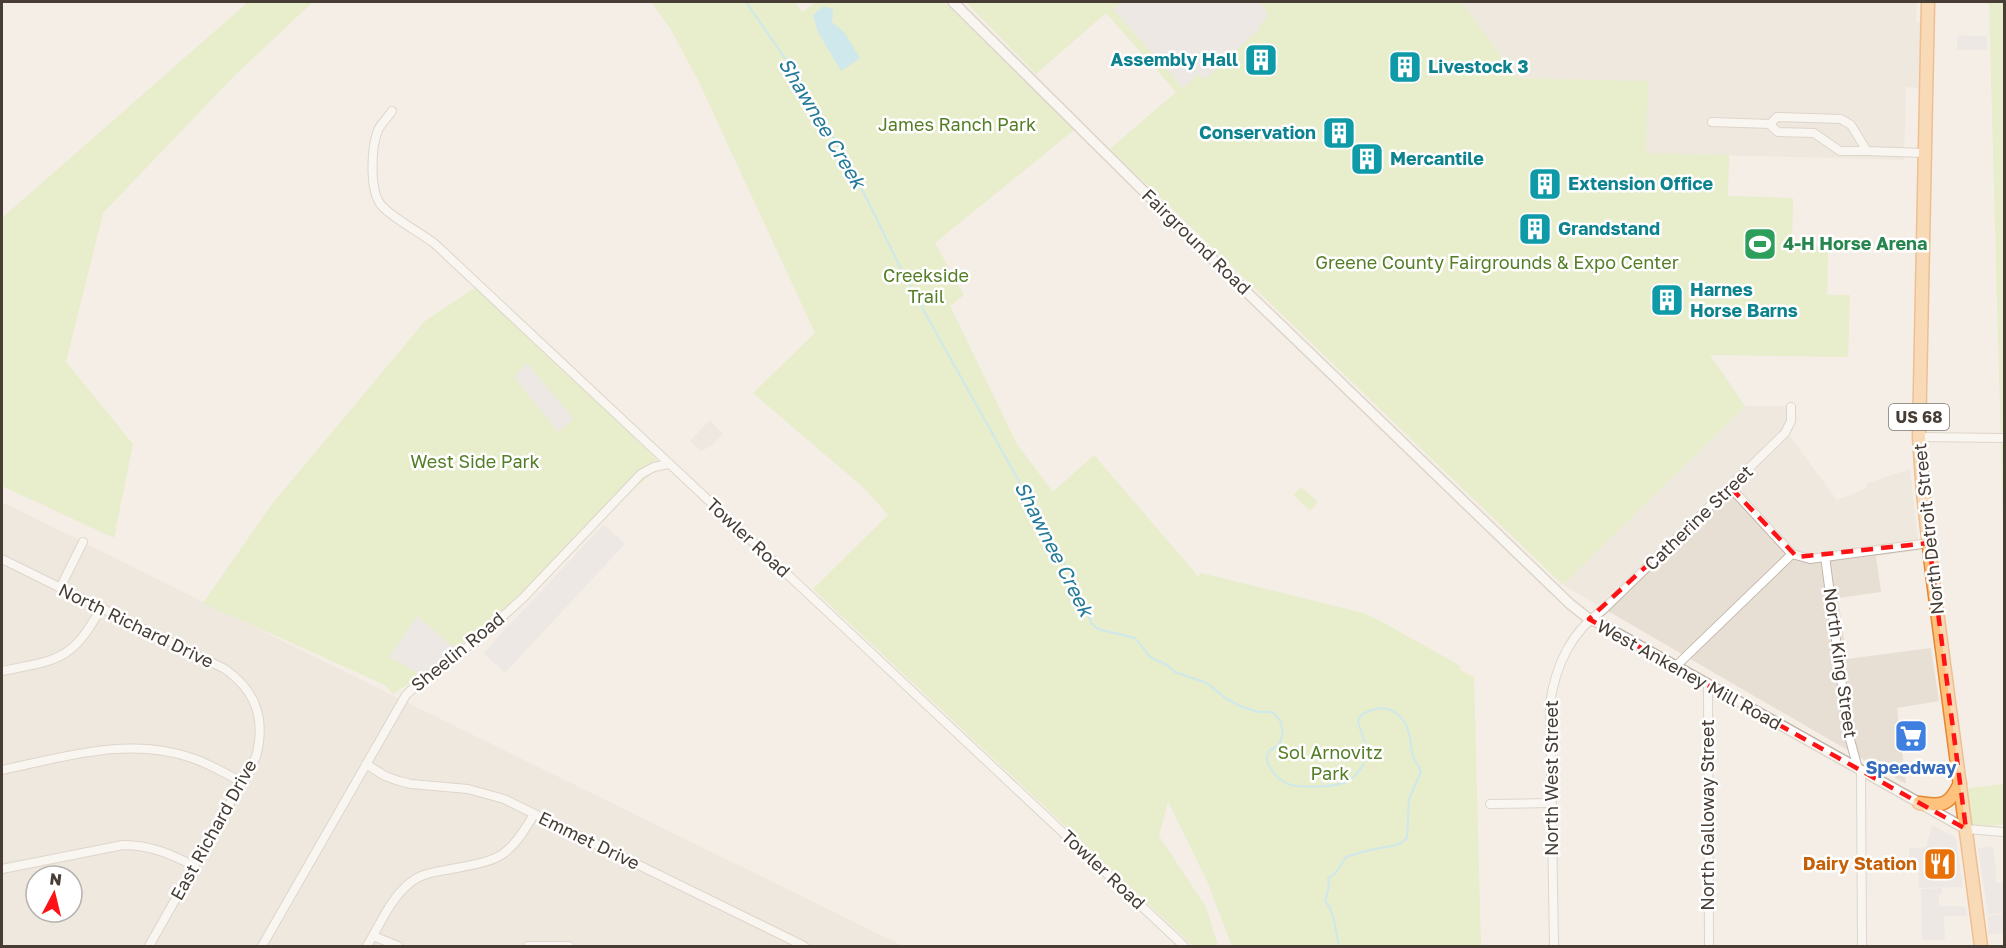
<svg xmlns="http://www.w3.org/2000/svg" width="2006" height="948" font-family="'Golos Text',sans-serif">
  <style>
    .residential { fill: #e8dfd4; fill-rule: evenodd }
    .industrial { fill: #e6e0db }
    .green { fill: #d9ebad }
    .parking { fill: #e5e1df; fill-rule: evenodd }
    .water { fill: #9fdff4 }
    .lines { fill: none; stroke-linecap: round; stroke-linejoin: round }
    .stream { stroke: #9fdff4; stroke-width: 2 }
    .minor-casing { stroke: #c3b7ab; stroke-width: 10 }
    .tertiary-casing { stroke: #c3b7ab; stroke-width: 12 }
    .trunk-casing { stroke: #e6852e; stroke-width: 15 }
    .minor { stroke: #fff; stroke-width: 8 }
    .tertiary { stroke: #fff; stroke-width: 9 }
    .trunk { stroke: #ffc27d; stroke-width: 12 }
    .marked { fill: none; stroke: #ff1215; stroke-width: 4.5; stroke-dasharray: 12 8; stroke-linejoin: round }
    .labels { text-anchor: middle; stroke-width: 5; stroke-linejoin: round; paint-order: stroke }
    .shield { fill: #fff; stroke: #7e7772; stroke-width: 1.5 }
    .shield-label { font-size: 16px; font-weight: bold; fill: #473d35 }
    .culture-label { font-size: 18px; font-weight: bold; fill: #0d838f; stroke: #fff; text-anchor: start }
    .park-label { font-size: 18px; fill: #547d25; stroke: #fff }
    .street-label { font-size: 18px; fill: #473d35; stroke: #fff }
    .leisure-label { font-size: 18px; font-weight: bold; fill: #27864d; stroke: #fff; text-anchor: start }
    .shop-label { font-size: 18px; font-weight: bold; fill: #366cbe; stroke: #fff }
    .food-label { font-size: 18px; font-weight: bold; fill: #c56008; stroke: #fff; text-anchor: end }
    .water-label { font-size: 20px; font-style: italic; fill: #237998; stroke: #fff }
  </style>
  <rect width="100%" height="100%" fill="#f4eee6"/>
  <g class="residential">
    <path d="M1462,2H1917L1916,22L1927,23L1925,88L1906,87L1904,160L1646,153L1648,81L1517,78Z"/>
    <path d="M1745,406H1790L1786,431L1837,500L1867,488L1866,484L1910,469L1919,550L1876,556L1881,592L1838,598L1847,659L1931,648L1939,701L1897,708L1906,784L1563,585Z"/>
    <path d="M2,502L469,733L903,946H2ZM36,876H72V912H36Z"/>
  </g>
  <path class="industrial" d="M710,420L723,434L711,446L701,451L690,441Z"/>
  <g class="green">
    <path d="M248,2H313L235,75L103,213L66,362L133,444L114,538L2,486V218Z"/>
    <path d="M651,2H795L802,12L815,2H944L1074,130L935,243L964,295L950,306L1017,444L1053,492L1094,455L1197,575L1195,579L1201,573L1363,613L1384,623L1459,665L1460,670L1474,677L1481,946H1232L1207,881L1168,801L1159,836L1206,907L1218,946H1193L813,589L888,515L864,488L753,393L815,333L698,80L670,28Z"/>
    <path d="M966,2H1462L1517,78L1648,81L1646,153L1729,155L1728,196L1793,198L1792,246L1828,247L1827,295H1850L1848,357L1710,355L1745,406L1563,585L1110,149L1176,92L1106,13L1036,74Z"/>
    <path d="M1989,2H2004V560Z"/>
    <path d="M479,285L662,465L586,530L477,640L393,694L385,685L203,603L272,504L425,321Z"/>
    <path d="M1301,487L1318,502L1310,511L1293,495Z"/>
    <path d="M2004,784V824L1966,829L1961,789Z"/>
  </g>
  <g class="parking">
    <path d="M1122,2H1258L1265,8L1268,17L1259,26L1260,28L1253,35L1206,79L1198,74L1183,88L1113,9Z"/>
    <path d="M1957,35L1987,36V50H1957Z"/>
    <path d="M527,363L574,419L558,432L514,377Z"/>
    <path d="M604,524L625,544L505,673L483,653Z"/>
    <path d="M417,616L460,653L425,677L389,657Z"/>
    <path d="M1932,825L1956,838L1963,887L1919,888L1918,866H1909V848L1926,847ZM1939,847H1944L1950,853L1952,869L1937,871L1932,870L1931,858Z"/>
    <path d="M1993,846L1996,867V883H2004V913L1988,915L1978,848Z"/>
    <path d="M1942,888V894L1939,895V906H1958L1966,908L1967,916H1944L1945,940H1922L1921,889Z"/>
    <path d="M2004,914V933L1988,935V916Z"/>
  </g>
  <path class="water" d="M824,6L833,9L832,22L844,32L860,58L841,71L818,32L813,15Z"/>
  <g class="lines">
    <path class="stream" d="M746,2L800,80L857,179L905,277L1073,578L1092,624L1098,629L1135,638L1150,657L1167,665L1175,672L1207,683L1225,698L1242,707L1259,712H1272L1280,720L1283,733L1279,745C1275,748 1269,749 1268,753C1263,764 1277,778 1286,783C1297,789 1335,787 1346,782C1353,779 1362,769 1364,762C1370,747 1361,735 1358,721C1360,715 1365,712 1372,710C1392,703 1406,718 1410,737C1411,743 1411,750 1413,756C1414,762 1420,766 1421,772L1409,799L1407,838C1398,848 1386,846 1375,849C1365,851 1355,854 1346,857L1337,871L1328,879L1329,886L1325,901C1334,910 1336,933 1339,946"/>
    <g class="minor-casing">
      <g id="minor">
        <path d="M392,111C388,117 381,124 378,130C371,148 369,192 382,206C395,220 420,232 435,244L1184,946"/>
        <path d="M1712,122L1771,124"/>
        <path d="M1867,151H1840L1814,133L1778,132L1772,127V122L1777,117L1841,119L1851,125L1867,151L1924,153"/>
        <path d="M1919,437L2004,438"/>
        <path d="M1731,488L1792,554L1810,559L1929,543"/>
        <path d="M1825,556L1848,732L1858,769"/>
        <path d="M2,559L225,669C256,691 266,719 256,757L149,946"/>
        <path d="M60,588L83,542"/>
        <path d="M1676,666L1792,554"/>
        <path d="M2,671C58,660 72,661 101,608"/>
        <path d="M1708,684L1709,946"/>
        <path d="M366,764L385,776L399,781L411,784L468,789L504,799L804,946"/>
        <path d="M2,770C64,757 129,736 192,758C210,764 226,774 242,782"/>
        <path d="M1861,771L1862,946"/>
        <path d="M1490,804L1551,803"/>
        <path d="M1966,829L2004,832"/>
        <path d="M2,869L123,845C150,845 171,854 194,866"/>
        <path d="M373,936L398,946"/>
        <path d="M262,946L406,695L423,679L477,640L523,598L641,474L654,467L669,464"/>
        <path d="M367,946C380,925 391,897 411,882C421,874 434,872 446,870C497,860 507,862 534,814"/>
        <path d="M528,946H569"/>
        <path d="M1554,946L1550,704C1555,667 1571,631 1603,610L1785,433L1791,421V407"/>
      </g>
    </g>
    <g class="tertiary-casing">
      <path id="tertiary" d="M953,2L1201,248L1570,604L1589,619L1599,623L1966,829"/>
    </g>
    <g class="trunk-casing">
      <g id="trunk">
        <path d="M1928,2L1919,437L1923,493L1932,573L1981,946"/>
        <path d="M1919,803C1942,807 1950,805 1960,783"/>
      </g>
    </g>
    <use href="#minor" class="minor"/>
    <use href="#tertiary" class="tertiary"/>
    <use href="#trunk" class="trunk"/>
  </g>
  <path d="M0 0H2006V948H0ZM1731,488L1797,557L1929,543L1966,829L1589,619Z" fill="#f4eee6" fill-opacity=".55" fill-rule="evenodd"/>
  <path class="marked" d="M1731,488L1797,557L1929,543L1966,829L1589,619Z"/>
  <defs>
    <g id="building-square" transform="scale(1.725)"><rect x="-9" y="-9" width="18" height="18" rx="4" fill="#0f9aa8" stroke="#fff"/><path d="M-4-6H4V6H1V3H-1V6H-4ZM-2.5-4.3h1.7v1.8h-1.7ZM.8-4.3h1.7v1.8H.8ZM-2.5-1h1.7V.8h-1.7ZM.8-1h1.7V.8H.8Z" fill="#fff"/></g>
    <g id="stadium-square" transform="scale(1.725)"><rect x="-9" y="-9" width="18" height="18" rx="4" fill="#2e9e5b" stroke="#fff"/><path d="M0-5a6.5 5 0 1 0 0 10a6.5 5 0 1 0 0-10ZM-3.5-1.8h7v3.6h-7Z" fill="#fff"/></g>
    <g id="supermarket-square" transform="scale(1.725)"><rect x="-9" y="-9" width="18" height="18" rx="4" fill="#3f7fe0" stroke="#fff"/><path d="M-6-5.5h2.5l.6 2H6L4.5 2H-2.5L-4.4-4H-6ZM-1.5 3.2a1.3 1.3 0 1 0 .1 0ZM3 3.2a1.3 1.3 0 1 0 .1 0Z" fill="#fff"/></g>
    <g id="restaurant-square" transform="scale(1.725)"><rect x="-9" y="-9" width="18" height="18" rx="4" fill="#e8710a" stroke="#fff"/><path d="M-5-6h1v4h1v-4h1v4h1v-4h1v5L-1.5 .5V6h-2V.5L-5-1ZM5-6V6H3V1.5H1.5Q1.5-4 5-6Z" fill="#fff"/></g>
  </defs>
  <g fill-rule="evenodd">
    <use href="#building-square" x="1261" y="60"/>
    <use href="#building-square" x="1405" y="67"/>
    <use href="#building-square" x="1339" y="133"/>
    <use href="#building-square" x="1367" y="159"/>
    <use href="#building-square" x="1545" y="184"/>
    <use href="#building-square" x="1535" y="229"/>
    <use href="#stadium-square" x="1760" y="244"/>
    <use href="#building-square" x="1667" y="300"/>
    <use href="#supermarket-square" x="1911" y="736"/>
    <use href="#restaurant-square" x="1940" y="864"/>
  </g>
  <g class="labels">
    <rect class="shield" x="1889" y="404" width="60" height="26" rx="4.5"/>
    <g class="shield-label">
      <text x="1919" y="423">US 68</text>
    </g>
    <g class="culture-label">
      <text x="1238" y="66" text-anchor="end">Assembly Hall</text>
      <text x="1428" y="73">Livestock 3</text>
      <text x="1316" y="139" text-anchor="end">Conservation</text>
      <text x="1390" y="165">Mercantile</text>
      <text x="1568" y="190">Extension Office</text>
      <text x="1558" y="235">Grandstand</text>
      <text x="1690" y="296">Harnes<tspan x="1690" dy="21">Horse Barns</tspan></text>
    </g>
    <g class="park-label">
      <text x="957" y="131">James Ranch Park</text>
      <text x="1497" y="269">Greene County Fairgrounds &amp; Expo Center</text>
      <text x="926" y="282">Creekside<tspan x="926" dy="21">Trail</tspan></text>
      <text x="475" y="468">West Side Park</text>
      <text x="1330" y="759">Sol Arnovitz<tspan x="1330" dy="21">Park</tspan></text>
    </g>
    <g class="street-label">
      <text transform="translate(1196 242) rotate(44)" y="6">Fairground Road</text>
      <text transform="translate(1699 518) rotate(-44)" y="6">Catherine Street</text>
      <text transform="translate(1929 529) rotate(-96)" y="6">North Detroit Street</text>
      <text transform="translate(748 538) rotate(43)" y="6">Towler Road</text>
      <text transform="translate(136 626) rotate(26)" y="6">North Richard Drive</text>
      <text transform="translate(458 652) rotate(-39)" y="6">Sheelin Road</text>
      <text transform="translate(1840 663) rotate(82)" y="6">North King Street</text>
      <text transform="translate(1689 675) rotate(29)" y="6">West Ankeney Mill Road</text>
      <text transform="translate(1552 778) rotate(-90)" y="6">North West Street</text>
      <text transform="translate(1708 815) rotate(-90)" y="6">North Galloway Street</text>
      <text transform="translate(214 830) rotate(-61)" y="6">East Richard Drive</text>
      <text transform="translate(589 841) rotate(26)" y="6">Emmet Drive</text>
      <text transform="translate(1103 870) rotate(43)" y="6">Towler Road</text>
    </g>
    <g class="leisure-label">
      <text x="1783" y="250">4-H Horse Arena</text>
    </g>
    <g class="shop-label">
      <text x="1911" y="774">Speedway</text>
    </g>
    <g class="food-label">
      <text x="1917" y="870">Dairy Station</text>
    </g>
    <g class="water-label">
      <text transform="translate(822 123) rotate(59)" y="7">Shawnee Creek</text>
      <text transform="translate(1054 549) rotate(63)" y="7">Shawnee Creek</text>
    </g>
  </g>
  <rect width="2006" height="948" fill="none" stroke="#473d35" stroke-width="6"/>
  <g transform="translate(54 894) rotate(7)"><circle r="28" fill="#ffffff" stroke="#b5b1ae" stroke-width="1.5"/>
  <path d="M0-4.5L10 22L0 15L-10 22Z" fill="#ff1215"/>
  <text y="-9" font-size="16" font-weight="bold" text-anchor="middle" fill="#473d35">N</text>
  </g>
</svg>
